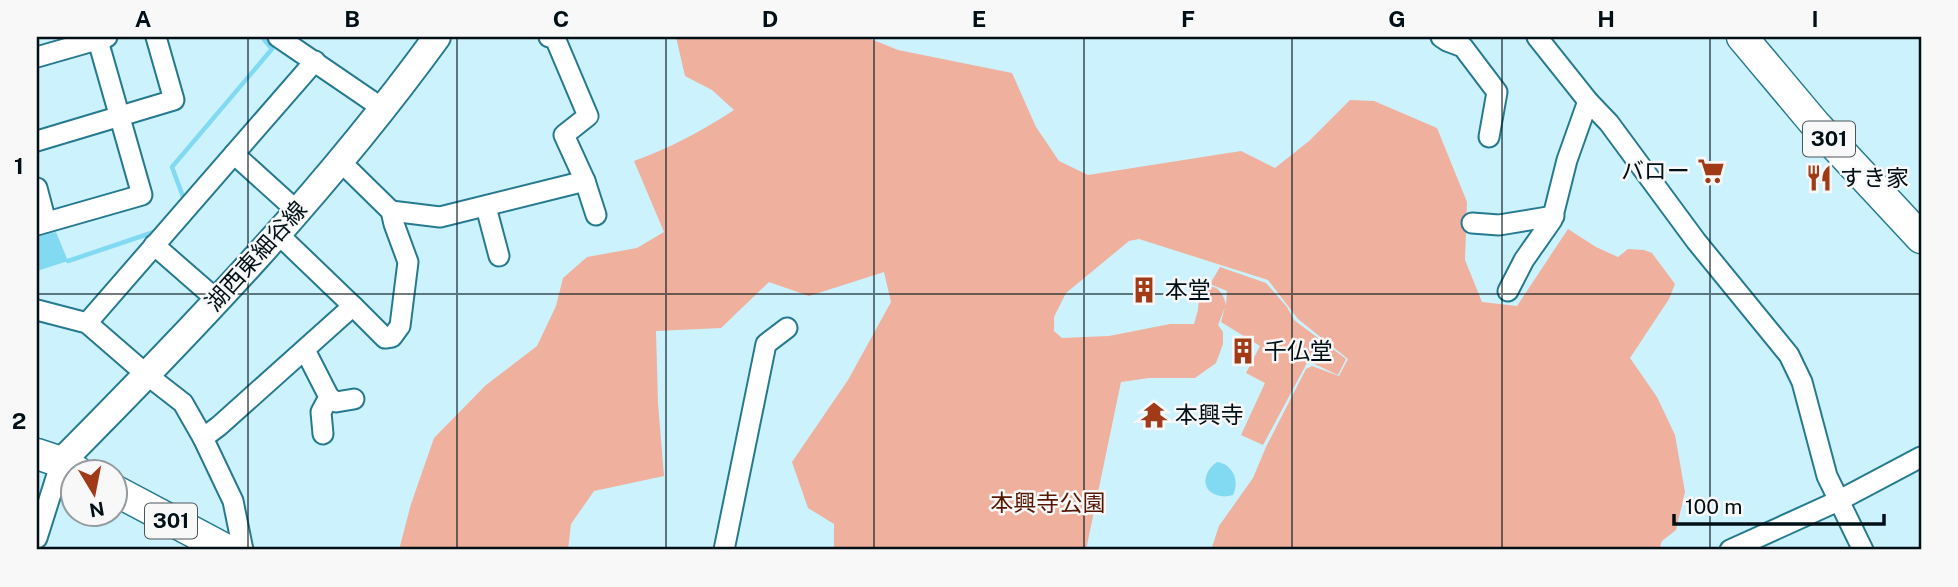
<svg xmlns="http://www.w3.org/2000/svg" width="1958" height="587" font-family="'Public Sans','Noto Sans JP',sans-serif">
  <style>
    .green { fill: #efb09d }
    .water { fill: #81daf2 }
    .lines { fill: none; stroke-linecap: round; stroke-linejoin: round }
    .stream { stroke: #81daf2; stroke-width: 4.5 }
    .minor-casing { stroke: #257a8f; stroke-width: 23 }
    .major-casing { stroke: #257a8f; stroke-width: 30 }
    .highway-casing { stroke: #257a8f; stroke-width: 33 }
    .minor { stroke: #fff; stroke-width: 19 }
    .major { stroke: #fff; stroke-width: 26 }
    .highway { stroke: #fff; stroke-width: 30 }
    .grid { fill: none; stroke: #001016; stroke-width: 2; stroke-opacity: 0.55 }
    .labels { text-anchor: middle; stroke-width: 5; stroke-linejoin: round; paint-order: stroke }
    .shield { fill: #f8f8f8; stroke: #4a565a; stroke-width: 2 }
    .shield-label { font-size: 21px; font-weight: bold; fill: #001016 }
    .poi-label { font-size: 23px; fill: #001016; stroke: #f8f8f8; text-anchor: start }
    .street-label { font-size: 23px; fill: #001016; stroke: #f8f8f8 }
    .park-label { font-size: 23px; fill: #561702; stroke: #f8f8f8 }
    .neatline { fill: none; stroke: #001016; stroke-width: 2.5 }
    .grid-label { font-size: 23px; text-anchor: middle; font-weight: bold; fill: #001016 }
  </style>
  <rect width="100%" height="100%" fill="#ccf2fe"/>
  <path class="green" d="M676,37H866L898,50L1012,73L1036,127L1059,161L1088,175L1241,151L1275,168L1309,141L1350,100L1374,101L1437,128L1467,202L1465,260L1482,302L1517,306L1568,229L1596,247L1618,257L1628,249L1644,250L1652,253L1675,284L1669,299L1630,358L1657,397L1675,435L1685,492L1676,530L1662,541L1659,550H1211L1219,526L1253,478L1266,447L1306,369L1312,366L1339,376L1348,359L1298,319L1268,280L1139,239L1129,241L1066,293L1054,317V331L1062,338L1109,336L1170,324H1194L1198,310L1200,287C1218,283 1223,293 1226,305L1227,291L1210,284L1220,267L1266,283L1287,307L1294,320L1346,359L1338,375L1308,361L1263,445L1241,435L1265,383L1246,373L1260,346L1221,322L1225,307L1218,325L1223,332V344L1216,363L1195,378H1149L1121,382L1086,550H834V524L808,508L792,462L848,380L891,302L884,272L809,296L769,282L721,328L656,331L658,403L664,476L594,491L571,524L568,550H399L411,504L434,438L486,385L537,346L556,306L563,278L587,257L637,248L664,232L634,161C670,148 702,131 734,110L712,90L685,76Z"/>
  <g class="water">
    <path d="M56,232L68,261L37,271V237Z"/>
    <path d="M1217,462C1233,464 1240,481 1233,495C1229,496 1225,497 1221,496C1200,493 1202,472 1217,462Z"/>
  </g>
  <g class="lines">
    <g class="stream">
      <path d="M185,202L172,167L272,49L262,37"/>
      <path d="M68,261L157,231"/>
    </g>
    <g class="minor-casing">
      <g id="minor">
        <path d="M278,37L382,108"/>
        <path d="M1441,37L1447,41L1463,47L1497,92L1489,137"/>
        <path d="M1537,37L1588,101L1609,123L1696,241L1789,355L1802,382L1827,476L1863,550"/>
        <path d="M37,57L107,37"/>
        <path d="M37,141L174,100L156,37"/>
        <path d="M234,154L297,211"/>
        <path d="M341,162L391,211L394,224L408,262L400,326L392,337L385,338L353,306"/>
        <path d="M585,181L596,215"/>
        <path d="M37,188L46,222"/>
        <path d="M486,207L499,256"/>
        <path d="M391,211L440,217L585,181L564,135L588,116L555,38L549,37"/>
        <path d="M1472,223L1499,225L1554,216"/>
        <path d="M37,225L142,195L97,37"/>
        <path d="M154,245L217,300"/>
        <path d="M1508,291L1524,260L1552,220L1567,160L1588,101"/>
        <path d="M37,310L87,323L147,375L183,403L203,438L233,501L243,550"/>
        <path d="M87,323L315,61"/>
        <path d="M305,350L329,397L321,412L323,434"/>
        <path d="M329,397L336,402L354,399"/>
        <path d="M203,438L219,426L353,306L277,233"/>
        <path d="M37,538L61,462"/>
        <path d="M724,550L766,344L787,328"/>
        <path d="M1730,550L1838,501L1921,457"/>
      </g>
    </g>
    <g class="major-casing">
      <path id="major" d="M61,462C194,328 326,190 437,37"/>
    </g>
    <g class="highway-casing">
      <g id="highway">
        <path d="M1742,37L1815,124L1921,238"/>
        <path d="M37,454L61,462L78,472"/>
        <path d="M116,491L227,550"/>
      </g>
    </g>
    <use href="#minor" class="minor"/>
    <use href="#major" class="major"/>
    <use href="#highway" class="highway"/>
  </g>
  <path class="grid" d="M248,37V550M457,37V550M666,37V550M874,37V550M1084,37V550M1292,37V550M1502,37V550M1710,37V550M37,294H1921"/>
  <defs>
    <g id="supermarket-bare" transform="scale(2.1)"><path d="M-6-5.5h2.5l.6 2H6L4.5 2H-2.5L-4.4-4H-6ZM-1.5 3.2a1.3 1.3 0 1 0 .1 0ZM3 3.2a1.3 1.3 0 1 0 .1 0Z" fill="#a03a17" stroke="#f8f8f8" stroke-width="2.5" paint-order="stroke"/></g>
    <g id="restaurant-bare" transform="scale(2.1)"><path d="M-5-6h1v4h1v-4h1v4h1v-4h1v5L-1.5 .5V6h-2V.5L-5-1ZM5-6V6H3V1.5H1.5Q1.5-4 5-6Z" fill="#a03a17" stroke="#f8f8f8" stroke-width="2.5" paint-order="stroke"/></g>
    <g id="building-bare" transform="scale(2.1)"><path d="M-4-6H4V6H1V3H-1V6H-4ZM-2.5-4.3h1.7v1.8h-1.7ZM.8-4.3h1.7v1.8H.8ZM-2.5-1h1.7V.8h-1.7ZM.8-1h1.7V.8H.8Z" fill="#a03a17" stroke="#f8f8f8" stroke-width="2.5" paint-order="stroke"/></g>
    <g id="temple-bare" transform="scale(2.1)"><path d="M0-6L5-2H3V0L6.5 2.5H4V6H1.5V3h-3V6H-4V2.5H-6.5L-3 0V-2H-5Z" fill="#a03a17" stroke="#f8f8f8" stroke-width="2.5" paint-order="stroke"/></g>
  </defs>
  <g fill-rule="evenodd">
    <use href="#supermarket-bare" x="1711" y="171"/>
    <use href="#restaurant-bare" x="1819" y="178"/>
    <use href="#building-bare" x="1144" y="290"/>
    <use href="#building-bare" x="1243" y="351"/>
    <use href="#temple-bare" x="1154" y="415"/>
  </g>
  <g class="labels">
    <g class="shield">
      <rect x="1803" y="121.5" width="52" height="35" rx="5"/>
      <rect x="145" y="503.5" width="52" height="35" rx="5"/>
    </g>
    <g class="shield-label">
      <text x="1829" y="146">301</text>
      <text x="171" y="528">301</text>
    </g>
    <g class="poi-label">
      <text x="1690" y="179" text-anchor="end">バロー</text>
      <text x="1840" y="186">すき家</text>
      <text x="1165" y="298">本堂</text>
      <text x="1264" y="359">千仏堂</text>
      <text x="1175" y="423">本興寺</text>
    </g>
    <g class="street-label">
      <text transform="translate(256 256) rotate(-48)" y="8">湖西東細谷線</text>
    </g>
    <g class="park-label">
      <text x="1048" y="511">本興寺公園</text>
    </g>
  </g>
  <rect width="1958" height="587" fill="none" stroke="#f8f8f8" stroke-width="77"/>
  <g transform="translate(94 493) rotate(170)"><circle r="33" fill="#f8f8f8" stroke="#959b9e" stroke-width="2"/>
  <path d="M0-5L12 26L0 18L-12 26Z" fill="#a03a17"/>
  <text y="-10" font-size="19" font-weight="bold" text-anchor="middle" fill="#001016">N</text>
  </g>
  <path d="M1674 514v10h210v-10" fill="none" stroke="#001016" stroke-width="3.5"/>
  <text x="1685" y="514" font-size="21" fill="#001016" stroke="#f8f8f8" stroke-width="5" paint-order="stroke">100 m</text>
  <rect x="38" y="38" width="1882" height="510" class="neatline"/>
  <g class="grid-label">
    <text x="143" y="27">A</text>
    <text x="352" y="27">B</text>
    <text x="561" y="27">C</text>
    <text x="770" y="27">D</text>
    <text x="979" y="27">E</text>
    <text x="1188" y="27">F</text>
    <text x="1397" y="27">G</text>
    <text x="1606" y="27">H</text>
    <text x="1815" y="27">I</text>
    <text x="19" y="174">1</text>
    <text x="19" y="429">2</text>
  </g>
</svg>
